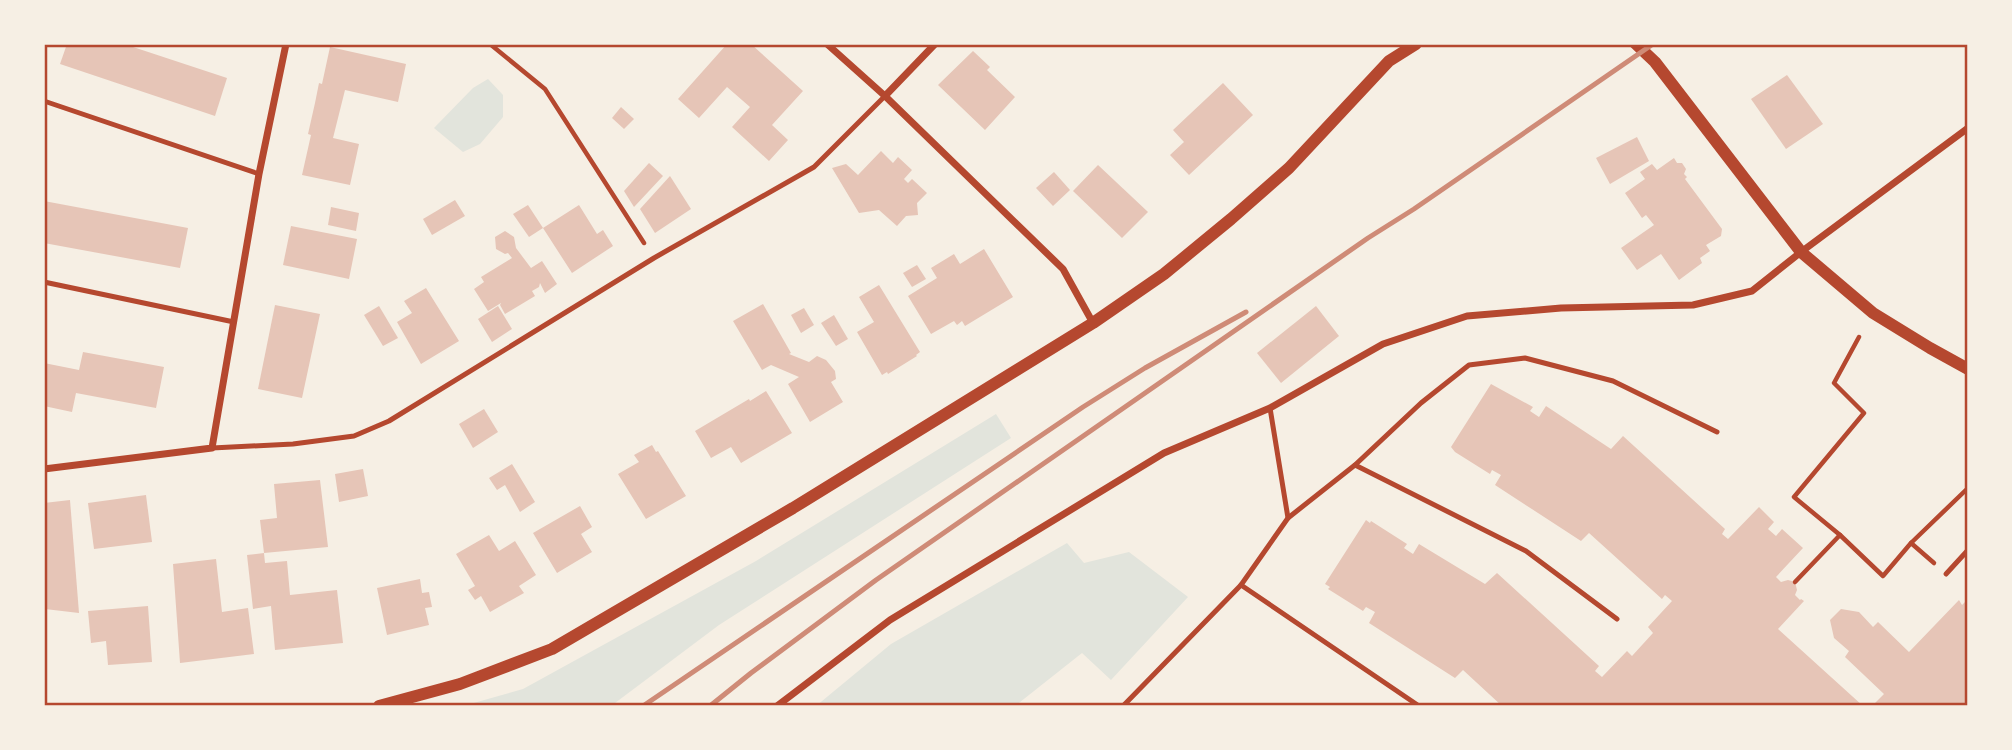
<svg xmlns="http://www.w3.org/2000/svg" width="2012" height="750" font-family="'Golos Text',sans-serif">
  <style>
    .green { fill: #e2e4dc }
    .building { fill: #e6c5b7 }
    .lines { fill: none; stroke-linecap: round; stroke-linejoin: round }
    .path { stroke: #b5482f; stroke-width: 4.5 }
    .service { stroke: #b5482f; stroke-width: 5 }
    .minor { stroke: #b5482f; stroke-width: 7 }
    .tertiary { stroke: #b5482f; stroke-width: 12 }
    .rail { stroke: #cf8b77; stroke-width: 5 }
    .neatline { fill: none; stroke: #b5482f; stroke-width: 2.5 }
  </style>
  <rect width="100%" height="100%" fill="#f6efe4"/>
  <g class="green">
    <path d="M488,79L503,95V117L480,144L463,152L434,128L473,88Z"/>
    <path d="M996,414L1011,438L719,625L611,706H463L523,689L756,561Z"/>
    <path d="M1067,543L1084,563L1129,552L1188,597L1111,680L1082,653L1015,706H816L891,644Z"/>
  </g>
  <g class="building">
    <path d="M67,44H124L227,78L215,116L60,64Z"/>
    <path d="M727,44H751L803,91L772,125L788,140L769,161L732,127L750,107L727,87L699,118L678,99Z"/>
    <path d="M330,47L406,64L398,102L345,90L333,138L359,144L350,185L302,175L311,135L308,134L315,103L319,83L322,84Z"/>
    <path d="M973,51L990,67L987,70L1015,97L985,130L938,85Z"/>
    <path d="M1787,75L1823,124L1786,149L1751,99Z"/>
    <path d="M1223,83L1253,115L1189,175L1170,155L1184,142L1173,130Z"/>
    <path d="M621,107L634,119L624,129L612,118Z"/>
    <path d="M1637,137L1649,161L1610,184L1596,158Z"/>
    <path d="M881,151L893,163L898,157L912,170L904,179L908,183L912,179L927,193L917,203L918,215L906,216L897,226L879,210L859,213L832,168L846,164L858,175Z"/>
    <path d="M1674,158L1677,163H1682L1686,169L1684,174L1687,177L1685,179L1722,229L1721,236L1706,245L1710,251L1700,258L1702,263L1679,280L1661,254L1637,270L1621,248L1654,225L1646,215L1642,218L1625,193L1645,179L1640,172L1652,164L1657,170Z"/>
    <path d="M649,163L663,176L634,207L624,191Z"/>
    <path d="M1098,165L1148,212L1122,238L1073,191Z"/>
    <path d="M1054,172L1070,190L1053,206L1036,188Z"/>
    <path d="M670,176L691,209L655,233L640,209Z"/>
    <path d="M455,200L465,216L432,235L423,219Z"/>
    <path d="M44,201L188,228L180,268L44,243Z"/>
    <path d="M528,205L543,228L529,237L513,214Z"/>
    <path d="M579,205L597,234L603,230L613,246L572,273L543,228Z"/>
    <path d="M331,207L359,213L356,231L328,225Z"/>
    <path d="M291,226L357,239L349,279L283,265Z"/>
    <path d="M505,231L514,237L516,248L531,268L542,261L557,284L545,293L540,283L539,287L532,291L535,296L505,314L500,305L501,303L488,311L474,289L484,282L481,277L512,258L508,253L505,254L496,249L495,237Z"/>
    <path d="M984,249L1013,297L965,326L962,321L957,325L954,321L931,334L908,296L937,278L931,268L954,254L960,264Z"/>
    <path d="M917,265L926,279L912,287L903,273Z"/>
    <path d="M879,285L920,352L916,355L917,356L888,374L887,372L882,375L857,332L874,322L859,297Z"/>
    <path d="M426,288L459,341L421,364L397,322L412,313L404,301Z"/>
    <path d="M763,304L791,353L789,354L809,362L817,356L826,360L835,371L836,379L831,382L843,402L810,422L788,384L799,377L771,365L762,370L733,321Z"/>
    <path d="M275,305L320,314L302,398L258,389Z"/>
    <path d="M379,306L398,338L383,346L364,315Z"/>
    <path d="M498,306L512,329L492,342L478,319Z"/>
    <path d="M1316,306L1339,336L1281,383L1257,353Z"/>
    <path d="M804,308L814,325L801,333L791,315Z"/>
    <path d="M834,315L848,339L836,346L821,323Z"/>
    <path d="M83,352L164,367L156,408L76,393L72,412L44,406V363L79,370Z"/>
    <path d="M1491,384L1533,407L1530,411L1539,417L1546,406L1611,449L1623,436L1725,529L1722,534L1728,539L1759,507L1774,522L1768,529L1776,536L1782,529L1803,548L1776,577L1781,582L1788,580L1795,582L1797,590L1795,595L1800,600L1801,599L1804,601L1778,629L1863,706H1502L1463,670L1455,678L1369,623L1375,612L1366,607L1363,611L1328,589L1330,587L1325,584L1366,520L1370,523L1371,521L1407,544L1404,548L1413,554L1419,544L1485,584L1497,573L1599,666L1595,671L1602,677L1627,651L1632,656L1653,633L1648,627L1672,601L1665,595L1662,599L1589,533L1581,541L1495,485L1501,475L1492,470L1490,474L1455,452L1451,447Z"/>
    <path d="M766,391L792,433L741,463L731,447L711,458L695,431L749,399L750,401Z"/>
    <path d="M484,409L498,432L473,448L459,424Z"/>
    <path d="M652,445L656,452L658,451L686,496L646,519L618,474L639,462L634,455Z"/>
    <path d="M512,464L535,502L520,512L505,485L497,490L489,478Z"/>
    <path d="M363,469L368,496L339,502L335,474Z"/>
    <path d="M320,480L328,547L264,553L260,520L277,518L274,484Z"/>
    <path d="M146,495L152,542L94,549L88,503Z"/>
    <path d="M70,500L79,613L45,609L44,503Z"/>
    <path d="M580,506L592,527L581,534L592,552L557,573L533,533Z"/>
    <path d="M489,535L499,551L515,541L536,575L519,586L524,593L490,612L481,596L475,600L468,590L475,586L456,554Z"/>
    <path d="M264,553L265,563L287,561L290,595L337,590L343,643L275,650L271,606L253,609L247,555Z"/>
    <path d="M216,559L222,612L248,608L254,654L180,663L173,564Z"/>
    <path d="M420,579L422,593L429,592L432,607L425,608L429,625L387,635L377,588Z"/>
    <path d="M1968,599V706H1872L1884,694L1845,657L1849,651L1834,638L1830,620L1841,609L1859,612L1873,627L1878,622L1909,652L1959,600L1962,605Z"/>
    <path d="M148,606L152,662L108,665L106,641L91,643L88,611Z"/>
  </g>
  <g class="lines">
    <g class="path">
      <path d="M490,44L545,89L644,243"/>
      <path d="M1859,337L1834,383L1864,413L1794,497L1840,535L1883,576L1911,543L1968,488"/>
      <path d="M1911,543L1934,563"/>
      <path d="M1795,582L1840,535"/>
    </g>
    <g class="service">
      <path d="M44,101L259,174"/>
      <path d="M44,282L234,322"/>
      <path d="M1270,408L1288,518L1241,585L1419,706"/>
      <path d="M212,448L293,444L354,436L389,421L654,258L814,167L885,96"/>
      <path d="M1355,465L1421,403L1469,365L1525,358L1613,381L1717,432"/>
      <path d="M1288,518L1355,465L1526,551L1617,619"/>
      <path d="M1946,574L1968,550"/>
      <path d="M1123,706L1241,585"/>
    </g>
    <g class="minor">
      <path d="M827,44L885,96L1063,269L1093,323"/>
      <path d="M885,96L935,44"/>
      <path d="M44,469L212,448L259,174L286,44"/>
      <path d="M777,706L890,620L1164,453L1270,408L1383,344L1467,316L1561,308L1693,305L1752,291L1801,252L1968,128"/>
    </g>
    <g class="tertiary">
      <path d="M1636,44L1655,62L1801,252L1873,313L1930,348L1968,369"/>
      <path d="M379,706L460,684L552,649L793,508L1093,323L1164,274L1231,219L1289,168L1389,61L1416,44"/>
    </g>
    <g class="rail">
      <path d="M643,706L1083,407L1145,368L1246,312"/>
      <path d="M710,706L751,673L876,580L1368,238L1414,209L1653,44"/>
    </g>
  </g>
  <rect width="2012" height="750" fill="none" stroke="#f6efe4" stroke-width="91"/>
  <rect x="46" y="46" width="1920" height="658" class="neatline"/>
</svg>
